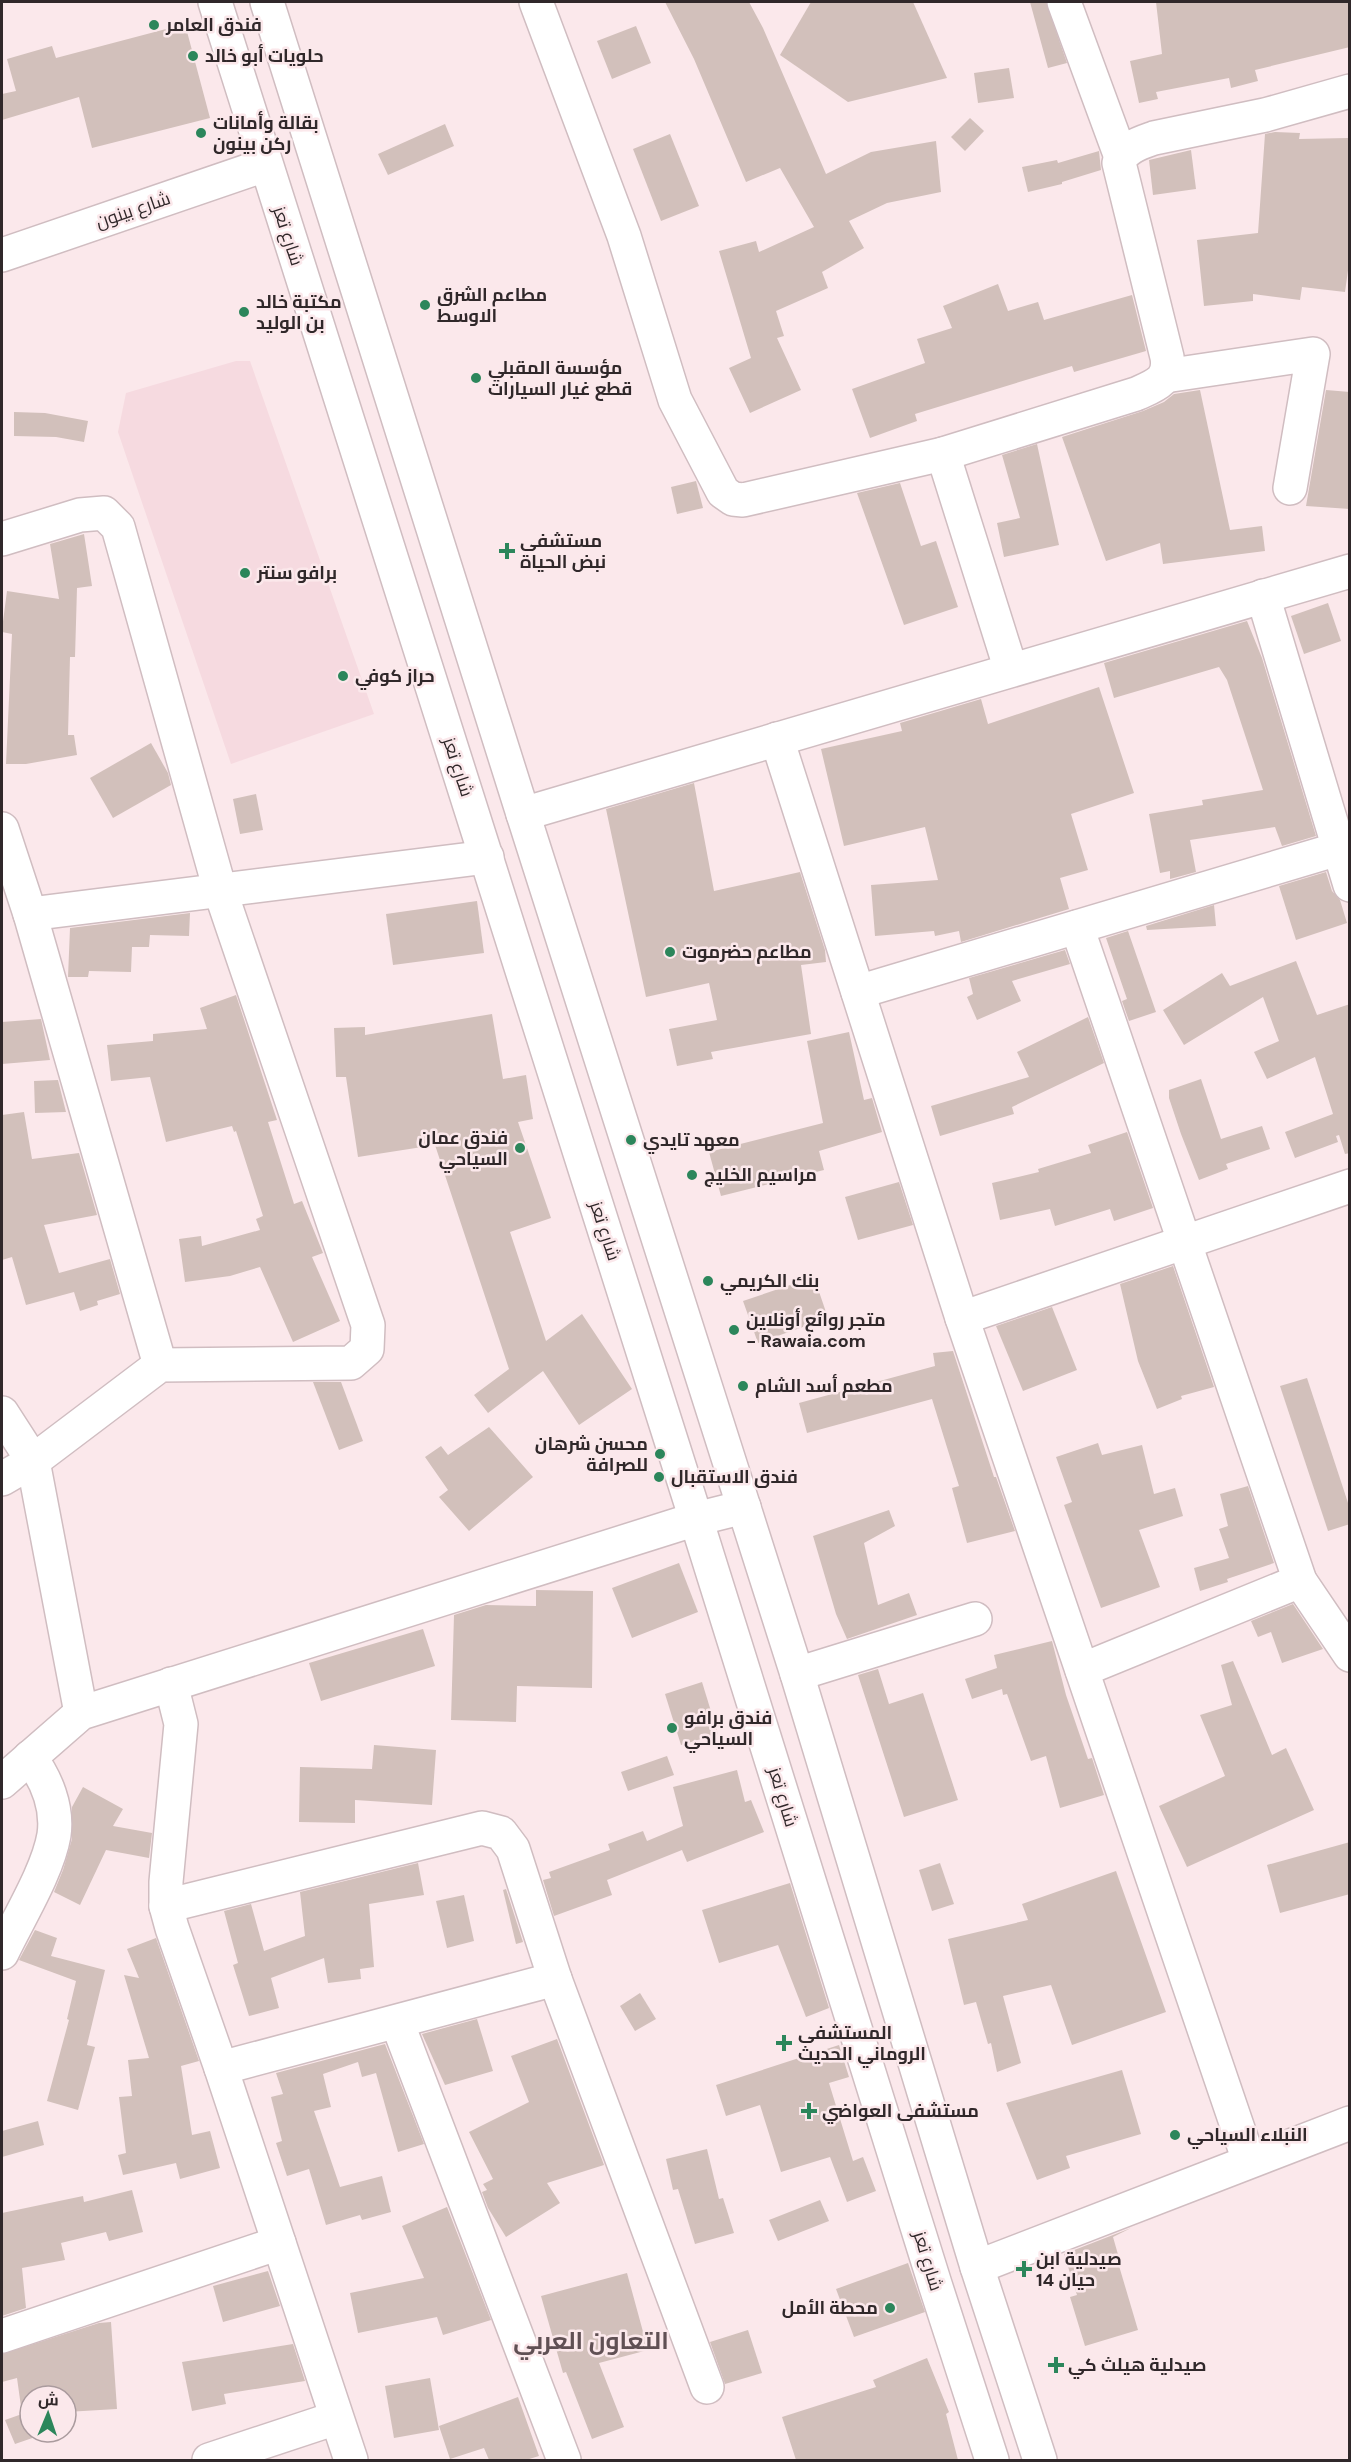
<svg xmlns="http://www.w3.org/2000/svg" width="1351" height="2462" font-family="'DM Sans',Cairo,sans-serif">
  <style>
    .built { fill: #f6dae0 }
    .building { fill: #d2c0bb }
    .lines { fill: none; stroke-linecap: round; stroke-linejoin: round }
    .minor-casing { stroke: #d0bdc1; stroke-width: 36 }
    .highway-casing { stroke: #d0bdc1; stroke-width: 36 }
    .minor { stroke: #fff; stroke-width: 33 }
    .highway { stroke: #fff; stroke-width: 33 }
    .poi-dot { fill: #2c865b; stroke: #fbe8eb; stroke-width: 2 }
    .labels { text-anchor: middle; stroke-width: 5; stroke-linejoin: round; paint-order: stroke }
    .poi-label { font-size: 18px; font-weight: bold; fill: #30282a; stroke: #fbe8eb; text-anchor: start }
    .street-label { font-size: 18px; fill: #30282a; stroke: #fbe8eb }
    .district-label { font-size: 24px; font-weight: bold; fill: #605054; stroke: #fbe8eb }
  </style>
  <rect width="100%" height="100%" fill="#fbe8eb"/>
  <path class="built" d="M236,361H250L374,714L231,764L118,432L126,393Z"/>
  <g class="building">
    <path d="M665,2H749L763,28L826,174L871,152L936,141L941,192L887,203L849,221L864,248L822,272L828,288L776,311L784,336L777,338L801,390L750,413L729,368L751,358L719,251L756,241L759,252L814,227L780,168L746,182L694,59Z"/>
    <path d="M811,2H913L947,78L848,102L780,55Z"/>
    <path d="M1030,2H1046L1067,63L1048,68Z"/>
    <path d="M1156,2H1350V47L1255,70L1258,81L1231,88L1229,78L1156,92L1158,99L1139,103L1130,61L1162,54Z"/>
    <path d="M185,24L210,118L92,148L79,97L2,120V94L16,91L7,59L52,46L56,58Z"/>
    <path d="M636,26L651,63L612,79L597,41Z"/>
    <path d="M1009,68L1014,98L978,103L974,73Z"/>
    <path d="M970,118L984,131L965,151L951,137Z"/>
    <path d="M445,124L454,146L388,175L378,154Z"/>
    <path d="M1275,132L1300,133L1299,139L1348,138L1350,256L1345,292L1302,287L1300,300L1253,294V301L1204,306L1197,240L1258,233L1265,134Z"/>
    <path d="M670,134L699,206L661,221L633,149Z"/>
    <path d="M1191,150L1196,189L1153,195L1149,160Z"/>
    <path d="M1099,151L1101,170L1062,182V184L1028,192L1022,167L1057,160L1058,163Z"/>
    <path d="M998,284L1008,311L1038,302L1044,320L1132,295L1146,351L1074,372L1072,366L915,414L917,421L870,438L852,389L925,363L917,339L952,328L943,306Z"/>
    <path d="M1200,390L1230,530L1262,526L1265,551L1163,564L1160,543L1106,561L1062,437L1143,411L1164,402L1174,394Z"/>
    <path d="M1326,390L1350,392V509L1306,506Z"/>
    <path d="M14,412L45,413L88,421L84,442L56,437L14,436Z"/>
    <path d="M1037,444L1059,545L1004,557L997,523L1020,518L1002,455Z"/>
    <path d="M696,481L703,508L677,514L671,487Z"/>
    <path d="M900,483L921,546L936,541L958,607L904,625L857,493Z"/>
    <path d="M84,534L92,586L77,588L75,657H70L68,735H74L77,755L26,764H6L12,634L2,632V629L7,591L59,599L50,544Z"/>
    <path d="M1328,603L1341,641L1304,654L1291,616Z"/>
    <path d="M1247,621L1262,658L1316,836L1282,846L1275,827L1190,840L1196,872L1170,879V871L1160,873L1149,814L1203,805L1202,800L1263,790L1227,680L1219,667L1114,698L1104,663Z"/>
    <path d="M1099,687L1134,793L1071,814L1088,870L1060,878L1069,909L961,942L959,931L935,936L934,931L875,936L871,885L938,880L925,827L844,846L821,749L902,731L900,723L981,699L988,724Z"/>
    <path d="M151,743L168,773L171,785L113,818L90,778Z"/>
    <path d="M694,783L714,891L800,872L825,950L826,962L801,965L811,1034L711,1052L713,1059L677,1066L669,1029L717,1020L709,983L646,997L606,809Z"/>
    <path d="M256,794L263,830L240,834L233,799Z"/>
    <path d="M1326,872L1332,891L1340,900L1347,923L1296,940L1279,886Z"/>
    <path d="M477,901L484,953L393,965L386,914Z"/>
    <path d="M1214,905L1216,926L1147,930L1146,926Z"/>
    <path d="M190,913L189,936L150,935L149,947H132L131,972L89,971L88,977H68L70,928Z"/>
    <path d="M1128,931L1156,1012L1129,1021L1122,1001L1127,999L1106,938Z"/>
    <path d="M1065,950L1070,964L1012,981L1021,1001L977,1020L967,997L973,994L969,978Z"/>
    <path d="M1296,961L1317,1015L1350,1004V1153L1345,1154L1339,1135L1336,1136L1338,1142L1295,1158L1285,1132L1333,1114L1315,1057L1267,1079L1254,1052L1279,1041L1263,997L1184,1045L1163,1010L1222,973L1230,986Z"/>
    <path d="M236,995L277,1120L268,1122L294,1204L302,1201L323,1253L312,1257L340,1321L293,1342L260,1267L230,1276L185,1282L179,1239L201,1236L202,1246L260,1230L256,1219L263,1216L236,1131L234,1132L232,1126L166,1142L150,1077L111,1081L107,1045L153,1041V1034L207,1029L200,1008Z"/>
    <path d="M492,1014L503,1079L526,1075L533,1119L518,1122L551,1218L510,1232L546,1341L582,1314L632,1389L579,1425L543,1371L488,1413L474,1395L509,1369L435,1145L358,1157L346,1077H336L334,1028L365,1027V1035Z"/>
    <path d="M1088,1017L1104,1063L1012,1107L1014,1114L940,1136L931,1106L1029,1077L1017,1052Z"/>
    <path d="M41,1019L50,1060L2,1064V1022Z"/>
    <path d="M849,1032L864,1100L872,1098L882,1132L819,1151L824,1170L721,1196L709,1152L823,1123L807,1041Z"/>
    <path d="M1201,1079L1221,1139L1262,1126L1270,1149L1226,1164L1228,1169L1199,1180L1181,1134L1169,1098V1090Z"/>
    <path d="M58,1080L66,1112L35,1113L34,1081Z"/>
    <path d="M24,1112L32,1159L79,1153L97,1215L44,1225L59,1273L110,1259L120,1294L97,1301L98,1305L80,1311L74,1292L26,1305L12,1257L2,1260V1115Z"/>
    <path d="M1127,1132L1153,1208L1114,1221L1110,1209L1055,1226L1050,1209L1000,1220L992,1183L1039,1172L1038,1169L1091,1153L1088,1145Z"/>
    <path d="M899,1182L913,1225L858,1240L845,1197Z"/>
    <path d="M1173,1266L1214,1387L1181,1396L1182,1399L1157,1409L1138,1361L1120,1284Z"/>
    <path d="M814,1277L828,1318L758,1343L743,1301Z"/>
    <path d="M1052,1307L1077,1370L1023,1391L996,1326Z"/>
    <path d="M953,1351L994,1477H996L1015,1531L967,1543L952,1488L959,1486L932,1399L807,1433L799,1403L935,1366L933,1353Z"/>
    <path d="M1307,1378L1350,1509V1524L1328,1531L1280,1386Z"/>
    <path d="M313,1382H341L363,1441L339,1450Z"/>
    <path d="M489,1427L533,1477L469,1531L439,1497L448,1490L425,1457L441,1446L448,1455Z"/>
    <path d="M1098,1443L1102,1455L1142,1445L1154,1494L1175,1488L1183,1516L1139,1530L1160,1587L1101,1608L1064,1505L1072,1502L1056,1457Z"/>
    <path d="M1248,1486L1274,1563L1227,1579L1228,1582L1200,1591L1194,1568L1229,1558L1219,1529L1228,1526L1220,1494Z"/>
    <path d="M889,1510L895,1526L864,1543L878,1605L909,1593L917,1615L847,1639L836,1614L813,1536Z"/>
    <path d="M679,1563L698,1612L632,1638L612,1588Z"/>
    <path d="M536,1590L593,1591L592,1688L517,1686L516,1722L451,1720L454,1615L486,1605L536,1606Z"/>
    <path d="M1293,1604L1323,1649L1282,1663L1271,1632L1258,1637L1251,1621Z"/>
    <path d="M423,1629L435,1666L321,1701L309,1663Z"/>
    <path d="M1052,1641L1066,1695L1088,1759L1092,1758L1104,1795L1060,1808L1046,1756L1031,1761L1007,1694L1003,1695L1002,1689L972,1699L965,1679L997,1668L994,1655Z"/>
    <path d="M1233,1661L1272,1755L1286,1748L1314,1810L1187,1867L1159,1806L1225,1776L1200,1715L1232,1705L1221,1665Z"/>
    <path d="M878,1669L889,1704L923,1693L958,1800L904,1817L858,1675Z"/>
    <path d="M702,1682L718,1734L681,1745L665,1694Z"/>
    <path d="M374,1745L436,1750L432,1805L355,1800V1823L299,1822L300,1767L372,1769Z"/>
    <path d="M667,1756L674,1775L628,1791L621,1772Z"/>
    <path d="M737,1770L745,1802L751,1800L764,1832L687,1862L682,1850L607,1880L612,1895L554,1916L543,1880L551,1878L549,1872L610,1850L608,1844L643,1831L647,1841L683,1826L673,1787Z"/>
    <path d="M83,1787L123,1809L113,1826L152,1833L149,1858L106,1850L80,1905L54,1892L63,1870L72,1839V1807Z"/>
    <path d="M1350,1842V1894L1280,1913L1267,1865Z"/>
    <path d="M418,1863L424,1895L369,1904L374,1967L360,1969L361,1979L328,1983L324,1958L271,1978L279,2008L249,2016L233,1965L238,1963L224,1911L251,1904L264,1951L305,1936L300,1892Z"/>
    <path d="M940,1863L954,1904L932,1911L919,1870Z"/>
    <path d="M1116,1871L1166,2012L1072,2045L1051,1985L1003,1996L1021,2063L997,2072L991,2043L988,2044L976,2002L964,2005L948,1939L1028,1920L1022,1904Z"/>
    <path d="M790,1883L829,2008L806,2017L778,1945L719,1963L702,1910Z"/>
    <path d="M506,1889L523,1942L516,1944L503,1890Z"/>
    <path d="M464,1895L474,1941L447,1948L436,1901Z"/>
    <path d="M35,1930L57,1938L51,1956L105,1970L87,2045L95,2047L78,2110L47,2101L69,2020L67,2019L76,1981L19,1960Z"/>
    <path d="M156,1938L199,2061L181,2066L192,2135L210,2131L220,2168L180,2179L176,2163L123,2175L118,2155L126,2153L119,2097L132,2096L128,2060L149,2058L124,1975L139,1978L127,1949Z"/>
    <path d="M640,1993L656,2019L635,2031L620,2006Z"/>
    <path d="M477,2019L493,2071L445,2085L422,2034Z"/>
    <path d="M557,2039L604,2165L547,2183L560,2203L506,2237L488,2208L482,2192L487,2190L483,2184L493,2179L469,2132L529,2102L511,2056Z"/>
    <path d="M385,2044L424,2144L398,2152L376,2073L362,2077L358,2062L323,2074L331,2107L314,2111L340,2187L382,2176L391,2212L362,2220L360,2215L326,2225L309,2169L287,2176L276,2143L282,2141L271,2097L283,2094L276,2073Z"/>
    <path d="M839,2045L849,2077L829,2083L853,2161L863,2157L876,2191L847,2202L830,2157L781,2172L760,2105L726,2116L716,2085Z"/>
    <path d="M1122,2070L1141,2134L1066,2156L1070,2168L1037,2180L1006,2103Z"/>
    <path d="M38,2121L44,2145L2,2157V2131Z"/>
    <path d="M707,2149L719,2199L723,2198L734,2233L695,2244L678,2189L673,2190L666,2159Z"/>
    <path d="M132,2190L143,2232L109,2241L106,2232L61,2243L65,2260L22,2268L26,2308L2,2316V2213L83,2196L84,2202Z"/>
    <path d="M820,2200L829,2221L778,2241L769,2220Z"/>
    <path d="M447,2207L491,2320L443,2335L437,2317L358,2333L350,2293L424,2278L402,2226Z"/>
    <path d="M1131,2228L1113,2237L1119,2258L1117,2259L1138,2330L1085,2346L1070,2297L1077,2295L1064,2254Z"/>
    <path d="M908,2263L925,2312L854,2337L836,2289Z"/>
    <path d="M268,2271L280,2306L223,2322L213,2286Z"/>
    <path d="M627,2273L648,2350L599,2363L624,2427L592,2439L566,2372L563,2373L541,2296Z"/>
    <path d="M111,2322L117,2409L66,2412V2396H30V2432H43L44,2434L15,2444L5,2420L22,2414L17,2378L2,2382V2354L99,2323Z"/>
    <path d="M748,2330L762,2373L725,2384L710,2342Z"/>
    <path d="M293,2344L305,2381L224,2394L226,2404L192,2411L182,2362Z"/>
    <path d="M927,2358L949,2412L946,2414L958,2460H796L782,2417L876,2387L873,2380Z"/>
    <path d="M430,2378L439,2430L394,2438L385,2386Z"/>
    <path d="M518,2397L539,2456L526,2460H489L484,2448L450,2459L439,2426Z"/>
  </g>
  <g class="lines">
    <g class="minor-casing">
      <g id="minor">
        <path d="M536,2L624,236L675,400L723,492L733,499L743,500L943,454L1011,670"/>
        <path d="M1064,2L1121,157"/>
        <path d="M2,255L265,165"/>
        <path d="M1165,376L1313,354L1290,488"/>
        <path d="M943,454L1136,394C1154,386 1171,381 1167,357L1119,163C1123,148 1140,143 1154,138L1265,115L1350,91"/>
        <path d="M2,539L80,515L104,513L118,527L220,890L368,1325L367,1349L351,1363L160,1365L33,1461L2,1479"/>
        <path d="M1263,596L1350,885"/>
        <path d="M777,739L962,1318L1249,2161"/>
        <path d="M523,814L1350,571"/>
        <path d="M2,829L30,914L160,1365"/>
        <path d="M30,914L487,857"/>
        <path d="M1077,927L1300,1581L1350,1655"/>
        <path d="M858,992L1338,849"/>
        <path d="M962,1318L1350,1186"/>
        <path d="M2,1413L33,1461L81,1713"/>
        <path d="M1082,1670L1300,1581"/>
        <path d="M797,1674L975,1619"/>
        <path d="M171,1684L181,1724L166,1882V1906L172,1928L221,2068L351,2460"/>
        <path d="M2,1782L81,1713L696,1519L744,1507"/>
        <path d="M166,1906L482,1828L501,1833L513,1849L555,1979L707,2387"/>
        <path d="M2,1953C18,1919 48,1871 54,1835C58,1807 46,1779 30,1757"/>
        <path d="M397,2022L564,2460"/>
        <path d="M221,2068L555,1979"/>
        <path d="M977,2267L1350,2123"/>
        <path d="M2,2336L279,2243"/>
        <path d="M209,2460L336,2418"/>
      </g>
    </g>
    <g class="highway-casing">
      <g id="highway">
        <path d="M215,2L696,1519L935,2284L992,2460"/>
        <path d="M267,2L523,814L797,1674L977,2267L1040,2460"/>
      </g>
    </g>
    <use href="#minor" class="minor"/>
    <use href="#highway" class="highway"/>
  </g>
  <g class="poi-dot">
    <circle cx="154" cy="25" r="6"/>
    <circle cx="193" cy="56" r="6"/>
    <circle cx="201" cy="133" r="6"/>
    <circle cx="425" cy="305" r="6"/>
    <circle cx="244" cy="312" r="6"/>
    <circle cx="476" cy="378" r="6"/>
    <path d="M504 542h6v6h6v6h-6v6h-6v-6h-6v-6h6z"/>
    <circle cx="245" cy="573" r="6"/>
    <circle cx="343" cy="676" r="6"/>
    <circle cx="670" cy="952" r="6"/>
    <circle cx="631" cy="1140" r="6"/>
    <circle cx="520" cy="1148" r="6"/>
    <circle cx="692" cy="1175" r="6"/>
    <circle cx="708" cy="1281" r="6"/>
    <circle cx="734" cy="1330" r="6"/>
    <circle cx="743" cy="1386" r="6"/>
    <circle cx="660" cy="1454" r="6"/>
    <circle cx="659" cy="1477" r="6"/>
    <circle cx="672" cy="1728" r="6"/>
    <path d="M781 2034h6v6h6v6h-6v6h-6v-6h-6v-6h6z"/>
    <path d="M806 2102h6v6h6v6h-6v6h-6v-6h-6v-6h6z"/>
    <circle cx="1175" cy="2135" r="6"/>
    <path d="M1021 2260h6v6h6v6h-6v6h-6v-6h-6v-6h6z"/>
    <circle cx="890" cy="2308" r="6"/>
    <path d="M1053 2356h6v6h6v6h-6v6h-6v-6h-6v-6h6z"/>
  </g>
  <g class="labels">
    <g class="poi-label">
      <text x="166" y="31">فندق العامر</text>
      <text x="205" y="62">حلويات أبو خالد</text>
      <text x="213" y="129">بقالة وأمانات<tspan x="213" dy="21">ركن بينون</tspan></text>
      <text x="437" y="301">مطاعم الشرق<tspan x="437" dy="21">الاوسط</tspan></text>
      <text x="256" y="308">مكتبة خالد<tspan x="256" dy="21">بن الوليد</tspan></text>
      <text x="488" y="374">مؤسسة المقبلي<tspan x="488" dy="21">قطع غيار السيارات</tspan></text>
      <text x="520" y="547">مستشفى<tspan x="520" dy="21">نبض الحياة</tspan></text>
      <text x="257" y="579">برافو سنتر</text>
      <text x="355" y="682">حراز كوفي</text>
      <text x="682" y="958">مطاعم حضرموت</text>
      <text x="508" y="1144" text-anchor="end">فندق عمان<tspan x="508" dy="21">السياحي</tspan></text>
      <text x="643" y="1146">معهد تايدي</text>
      <text x="704" y="1181">مراسيم الخليج</text>
      <text x="720" y="1287">بنك الكريمي</text>
      <text x="746" y="1326">متجر روائع أونلاين<tspan x="746" dy="21">- Rawaia.com</tspan></text>
      <text x="755" y="1392">مطعم أسد الشام</text>
      <text x="648" y="1450" text-anchor="end">محسن شرهان<tspan x="648" dy="21">للصرافة</tspan></text>
      <text x="671" y="1483">فندق الاستقبال</text>
      <text x="684" y="1724">فندق برافو<tspan x="684" dy="21">السياحي</tspan></text>
      <text x="798" y="2039">المستشفى<tspan x="798" dy="21">الروماني الحديث</tspan></text>
      <text x="822" y="2117">مستشفى العواضي</text>
      <text x="1187" y="2141">النبلاء السياحي</text>
      <text x="1036" y="2265">صيدلية ابن<tspan x="1036" dy="21">حيان 14</tspan></text>
      <text x="878" y="2314" text-anchor="end">محطة الأمل</text>
      <text x="1068" y="2371">صيدلية هيلث كي</text>
    </g>
    <g class="street-label">
      <text transform="translate(133 210) rotate(-19)" y="6">شارع بينون</text>
      <text transform="translate(288 236) rotate(72)" y="6">شارع تعز</text>
      <text transform="translate(458 767) rotate(72)" y="6">شارع تعز</text>
      <text transform="translate(605 1231) rotate(72)" y="6">شارع تعز</text>
      <text transform="translate(783 1797) rotate(73)" y="6">شارع تعز</text>
      <text transform="translate(928 2261) rotate(73)" y="6">شارع تعز</text>
    </g>
    <g class="district-label">
      <text x="591" y="2349">التعاون العربي</text>
    </g>
  </g>
  <rect width="1351" height="2462" fill="none" stroke="#30282a" stroke-width="6"/>
  <g transform="translate(48 2414) rotate(2)"><circle r="28" fill="#fbe8eb" stroke="#aa9b9e" stroke-width="1.5"/>
  <path d="M0-4.5L10 22L0 15L-10 22Z" fill="#2c865b"/>
  <text y="-9" font-size="16" font-weight="bold" text-anchor="middle" fill="#30282a">ش</text>
  </g>
</svg>
